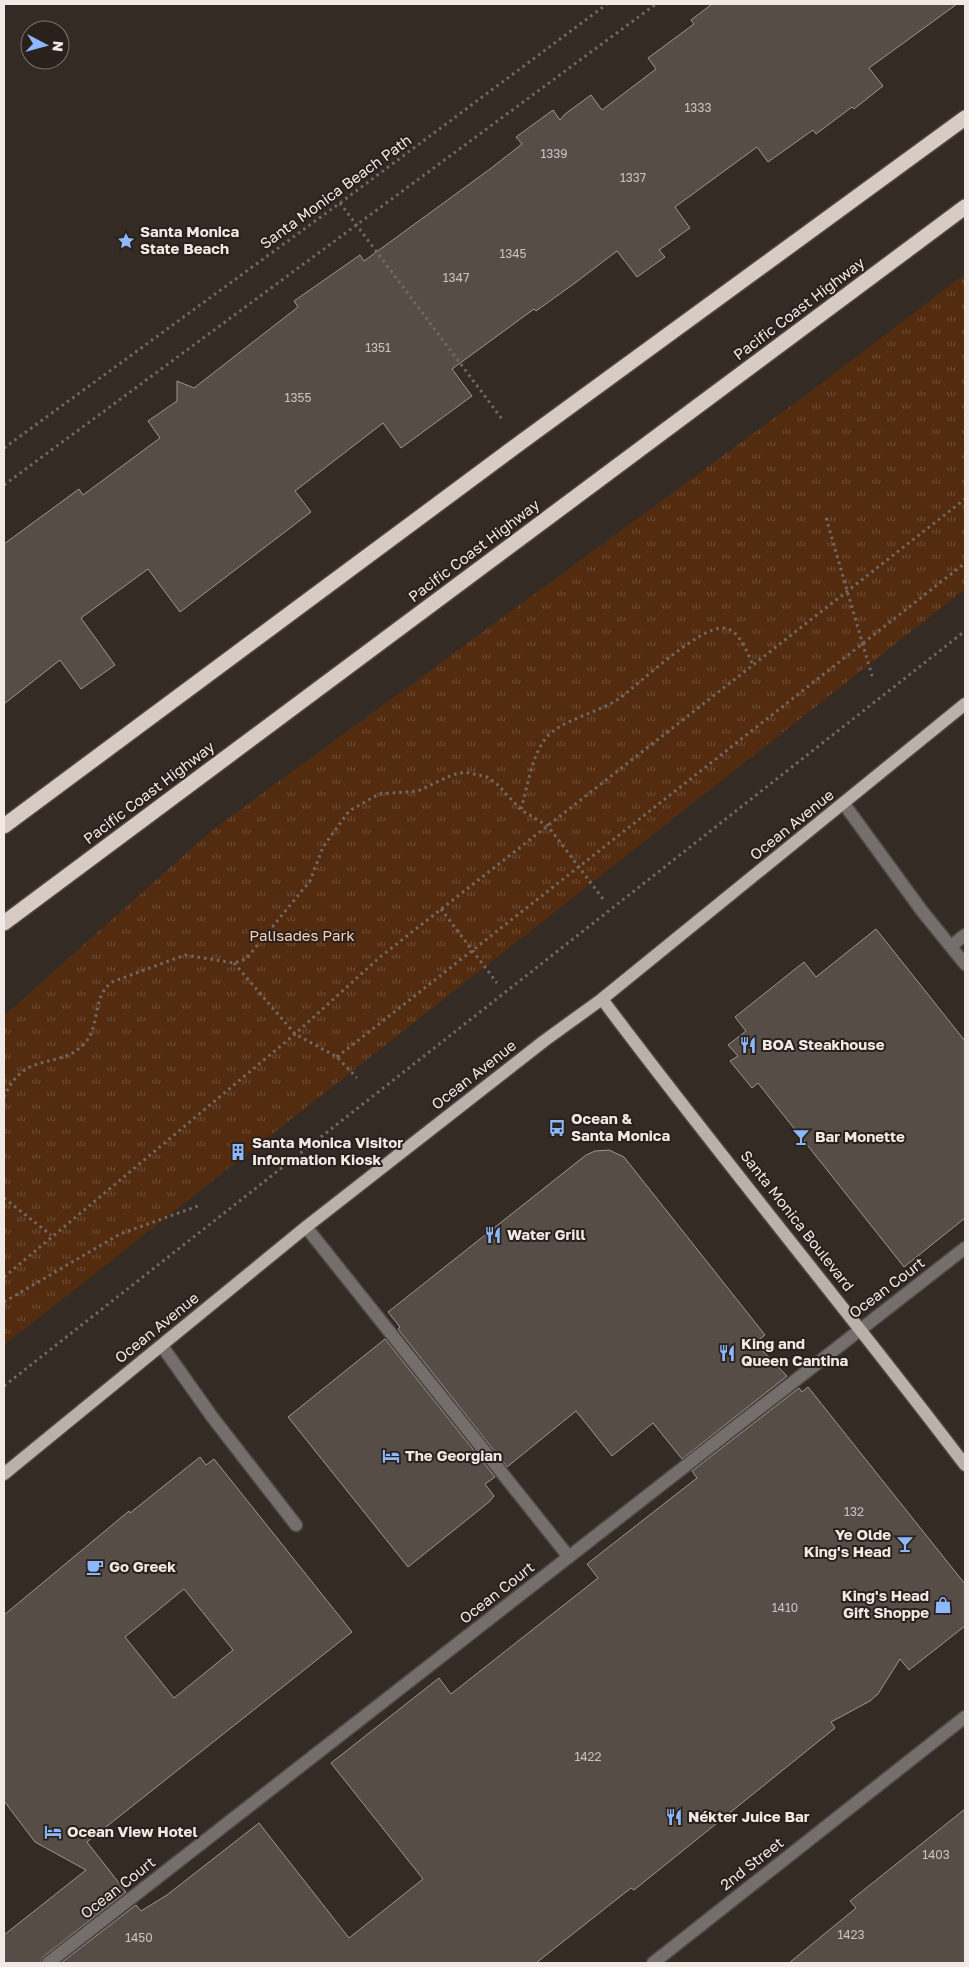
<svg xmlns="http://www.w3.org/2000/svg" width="969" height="1967" font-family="'Golos Text',sans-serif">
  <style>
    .park { fill: url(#park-tufts) }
    .building { fill: #574d47; stroke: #a0958e; fill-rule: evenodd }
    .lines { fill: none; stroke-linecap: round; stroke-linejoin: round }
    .minor-casing { stroke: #4e4640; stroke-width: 15 }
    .major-casing { stroke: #4e4640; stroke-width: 15 }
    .highway-casing { stroke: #4e4640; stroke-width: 18 }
    .path { stroke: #716964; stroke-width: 3; stroke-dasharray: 2.5 4; stroke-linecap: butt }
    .minor { stroke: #746f6c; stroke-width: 12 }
    .major { stroke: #bbb1ab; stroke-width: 12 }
    .highway { stroke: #d8cbc4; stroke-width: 15 }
    .labels { text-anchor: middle; stroke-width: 4; stroke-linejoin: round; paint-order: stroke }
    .number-label { font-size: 12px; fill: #cac2be }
    .street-label { font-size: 15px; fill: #f0e9e6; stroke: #2a211c }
    .poi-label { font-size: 15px; font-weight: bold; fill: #f0e9e6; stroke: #2a211c; text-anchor: start }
    .park-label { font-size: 15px; fill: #f6cfb8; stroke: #2a211c }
  </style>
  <defs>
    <pattern id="park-tufts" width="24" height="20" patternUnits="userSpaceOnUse" patternTransform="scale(1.25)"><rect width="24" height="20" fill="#532c10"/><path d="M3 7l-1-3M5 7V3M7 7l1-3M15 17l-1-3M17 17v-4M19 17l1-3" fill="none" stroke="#6c4b33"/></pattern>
  </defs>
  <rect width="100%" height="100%" fill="#342b25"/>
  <path class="park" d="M965,274V589L4,1345V1016L210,832L818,386Z"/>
  <g class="building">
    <path d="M712,4H957L869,68L883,86L854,109L852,107L816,134L813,130L768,162L757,147L675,207L690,228L659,250L665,257L637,277L617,251L575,283L536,311L534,309L452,369L472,396L401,448L383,423L295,491L311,512L180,612L148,569L81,618L115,665L81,689L60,660L4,704V544L79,489L83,495L160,438L148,421L177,401V381L194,388L298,307L294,301L360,255L364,261L490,169L522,144L516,137L553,110L560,120L565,114L591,95L602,110L656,69L648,58L694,24L691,20Z"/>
    <path d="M876,929L965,1041V1218L904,1267L758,1083L752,1088L730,1061L738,1056L728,1045L746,1031L735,1017L804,962L816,977Z"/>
    <path d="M609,1150L624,1157L765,1335L755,1343L787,1376L682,1459L653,1423L612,1456L576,1411L507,1467L398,1329L400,1327L388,1312L586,1155L595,1151Z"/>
    <path d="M385,1339L495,1477L485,1484L494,1496L489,1502L408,1567L288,1417Z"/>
    <path d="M808,1387L965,1584V1626L909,1670L900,1659L878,1694L870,1701L831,1722L835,1728L634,1890L631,1888L536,1963H61L136,1905L141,1911L167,1895L259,1823L349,1938L423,1879L331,1763L439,1678L451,1694L598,1578L587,1564L697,1478L692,1471L799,1388L802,1392Z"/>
    <path d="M200,1457L206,1465L214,1459L352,1632L87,1842L126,1892L43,1957L40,1963H4V1935L86,1870L35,1842L4,1801V1615L129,1511L130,1513ZM184,1589L233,1650L174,1698L125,1637Z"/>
    <path d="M965,1809V1963H789L856,1908L850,1901Z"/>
  </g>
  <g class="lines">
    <g class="minor-casing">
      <g id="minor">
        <path d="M844,804L922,911L965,964"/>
        <path d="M951,946L965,935"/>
        <path d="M306,1227L569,1557"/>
        <path d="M162,1346L213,1418L296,1525"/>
        <path d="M48,1963L965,1248"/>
        <path d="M653,1963L965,1717"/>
      </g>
    </g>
    <g class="major-casing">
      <g id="major">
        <path d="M602,999C720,1157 846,1308 965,1465"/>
        <path d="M4,1474L306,1227L544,1041L602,999L965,704"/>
      </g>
    </g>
    <g class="highway-casing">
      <g id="highway">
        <path d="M4,826L520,443L965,118"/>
        <path d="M4,923L965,207"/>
      </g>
    </g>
    <g class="path">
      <path d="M340,203L502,419"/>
      <path d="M4,448L340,203L607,4"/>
      <path d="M4,485L656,4"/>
      <path d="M826,518L872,676"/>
      <path d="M521,809C528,786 531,757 546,738C560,720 599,713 620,698C641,682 699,627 723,628C740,629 747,653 753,665"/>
      <path d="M441,909L497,983"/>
      <path d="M234,963L295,1034L337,1057L357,1078"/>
      <path d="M337,1057L965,563"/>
      <path d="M4,1097C25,1049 58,1071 84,1044C101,1027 91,998 112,982L185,955L234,963L246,959L310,881L323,847L349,811L379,794L418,791L452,775L465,772L487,777L497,784L521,810L548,826L603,899"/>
      <path d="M4,1198L51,1235"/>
      <path d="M4,1277L295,1034L380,957L965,499"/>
      <path d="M4,1302L120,1234L198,1206"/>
      <path d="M4,1386L965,631"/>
    </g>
    <use href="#minor" class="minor"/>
    <use href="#major" class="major"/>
    <use href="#highway" class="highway"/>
  </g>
  <defs>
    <g id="sight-bare" transform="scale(1.35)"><path d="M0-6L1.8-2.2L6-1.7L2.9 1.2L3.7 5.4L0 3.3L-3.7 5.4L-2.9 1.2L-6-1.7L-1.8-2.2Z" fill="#8db9fc" stroke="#2a211c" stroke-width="2.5" paint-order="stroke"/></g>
    <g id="restaurant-bare" transform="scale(1.35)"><path d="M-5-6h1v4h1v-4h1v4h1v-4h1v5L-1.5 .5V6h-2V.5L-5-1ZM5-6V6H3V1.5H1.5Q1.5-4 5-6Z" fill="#8db9fc" stroke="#2a211c" stroke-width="2.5" paint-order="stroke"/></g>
    <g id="bus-bare" transform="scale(1.35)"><path d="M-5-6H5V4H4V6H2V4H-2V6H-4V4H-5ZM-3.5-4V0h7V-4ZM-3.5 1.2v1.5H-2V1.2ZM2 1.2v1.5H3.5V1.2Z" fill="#8db9fc" stroke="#2a211c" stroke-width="2.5" paint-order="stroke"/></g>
    <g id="bar-bare" transform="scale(1.35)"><path d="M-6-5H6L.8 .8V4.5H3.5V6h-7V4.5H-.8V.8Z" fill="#8db9fc" stroke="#2a211c" stroke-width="2.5" paint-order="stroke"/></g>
    <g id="building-bare" transform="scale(1.35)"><path d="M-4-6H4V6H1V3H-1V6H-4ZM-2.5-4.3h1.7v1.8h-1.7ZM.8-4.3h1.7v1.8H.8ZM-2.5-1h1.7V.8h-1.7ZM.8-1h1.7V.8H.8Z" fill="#8db9fc" stroke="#2a211c" stroke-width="2.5" paint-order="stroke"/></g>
    <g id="hotel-bare" transform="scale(1.35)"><path d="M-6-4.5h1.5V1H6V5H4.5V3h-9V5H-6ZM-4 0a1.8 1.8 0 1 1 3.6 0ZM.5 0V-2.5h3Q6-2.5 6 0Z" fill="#8db9fc" stroke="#2a211c" stroke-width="2.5" paint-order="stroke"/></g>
    <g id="cafe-bare" transform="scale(1.35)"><path d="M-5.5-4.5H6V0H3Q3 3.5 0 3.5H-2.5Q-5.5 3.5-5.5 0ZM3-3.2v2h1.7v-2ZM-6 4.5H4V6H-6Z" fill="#8db9fc" stroke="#2a211c" stroke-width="2.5" paint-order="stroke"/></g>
    <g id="shop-bare" transform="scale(1.35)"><path d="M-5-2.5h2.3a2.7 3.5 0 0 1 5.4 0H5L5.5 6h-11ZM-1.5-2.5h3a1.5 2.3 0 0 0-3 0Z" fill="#8db9fc" stroke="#2a211c" stroke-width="2.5" paint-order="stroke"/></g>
  </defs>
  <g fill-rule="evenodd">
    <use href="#sight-bare" x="126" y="241"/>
    <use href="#restaurant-bare" x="748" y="1045"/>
    <use href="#bus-bare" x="557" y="1128"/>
    <use href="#bar-bare" x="801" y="1137"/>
    <use href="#building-bare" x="238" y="1152"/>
    <use href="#restaurant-bare" x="493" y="1235"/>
    <use href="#restaurant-bare" x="727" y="1353"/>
    <use href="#hotel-bare" x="391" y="1456"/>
    <use href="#bar-bare" x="905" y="1544"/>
    <use href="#cafe-bare" x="95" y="1567"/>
    <use href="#shop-bare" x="943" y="1605"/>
    <use href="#restaurant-bare" x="674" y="1817"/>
    <use href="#hotel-bare" x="53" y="1832"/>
  </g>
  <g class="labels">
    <g class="number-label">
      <text x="698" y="112">1333</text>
      <text x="554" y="158">1339</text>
      <text x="633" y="182">1337</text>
      <text x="513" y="258">1345</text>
      <text x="456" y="282">1347</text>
      <text x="378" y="352">1351</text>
      <text x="298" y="402">1355</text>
      <text x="854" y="1516">132</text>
      <text x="785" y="1612">1410</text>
      <text x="588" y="1761">1422</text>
      <text x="936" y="1859">1403</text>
      <text x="851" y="1939">1423</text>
      <text x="139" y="1942">1450</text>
    </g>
    <g class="street-label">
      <text transform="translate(336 192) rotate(-36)" y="5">Santa Monica Beach Path</text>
      <text transform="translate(799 309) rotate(-37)" y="5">Pacific Coast Highway</text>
      <text transform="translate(474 551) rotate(-37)" y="5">Pacific Coast Highway</text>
      <text transform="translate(149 793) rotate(-37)" y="5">Pacific Coast Highway</text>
      <text transform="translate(792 825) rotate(-39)" y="5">Ocean Avenue</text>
      <text transform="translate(474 1075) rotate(-38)" y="5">Ocean Avenue</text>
      <text transform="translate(797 1221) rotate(52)" y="5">Santa Monica Boulevard</text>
      <text transform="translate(887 1288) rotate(-37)" y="5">Ocean Court</text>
      <text transform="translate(157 1328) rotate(-39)" y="5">Ocean Avenue</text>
      <text transform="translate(497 1593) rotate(-38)" y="5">Ocean Court</text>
      <text transform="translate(752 1864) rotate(-38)" y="5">2nd Street</text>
      <text transform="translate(118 1888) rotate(-38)" y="5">Ocean Court</text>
    </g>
    <g class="poi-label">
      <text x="140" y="237">Santa Monica<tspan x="140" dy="17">State Beach</tspan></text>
      <text x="762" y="1050">BOA Steakhouse</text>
      <text x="571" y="1124">Ocean &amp;<tspan x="571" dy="17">Santa Monica</tspan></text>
      <text x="815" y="1142">Bar Monette</text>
      <text x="252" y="1148">Santa Monica Visitor<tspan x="252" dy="17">Information Kiosk</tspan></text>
      <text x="507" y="1240">Water Grill</text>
      <text x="741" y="1349">King and<tspan x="741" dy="17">Queen Cantina</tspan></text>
      <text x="405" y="1461">The Georgian</text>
      <text x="891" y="1540" text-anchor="end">Ye Olde<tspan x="891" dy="17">King's Head</tspan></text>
      <text x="109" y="1572">Go Greek</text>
      <text x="929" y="1601" text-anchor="end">King's Head<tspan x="929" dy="17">Gift Shoppe</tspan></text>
      <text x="688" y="1822">Nékter Juice Bar</text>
      <text x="67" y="1837">Ocean View Hotel</text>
    </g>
    <g class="park-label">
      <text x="302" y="941">Palisades Park</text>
    </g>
  </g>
  <rect width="969" height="1967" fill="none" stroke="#f0e9e6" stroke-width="10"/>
  <g transform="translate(45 45) rotate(96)"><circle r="24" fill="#2a211c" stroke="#79716d"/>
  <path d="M0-4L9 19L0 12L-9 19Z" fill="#8db9fc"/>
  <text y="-8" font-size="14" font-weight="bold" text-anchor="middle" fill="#f0e9e6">N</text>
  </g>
</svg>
